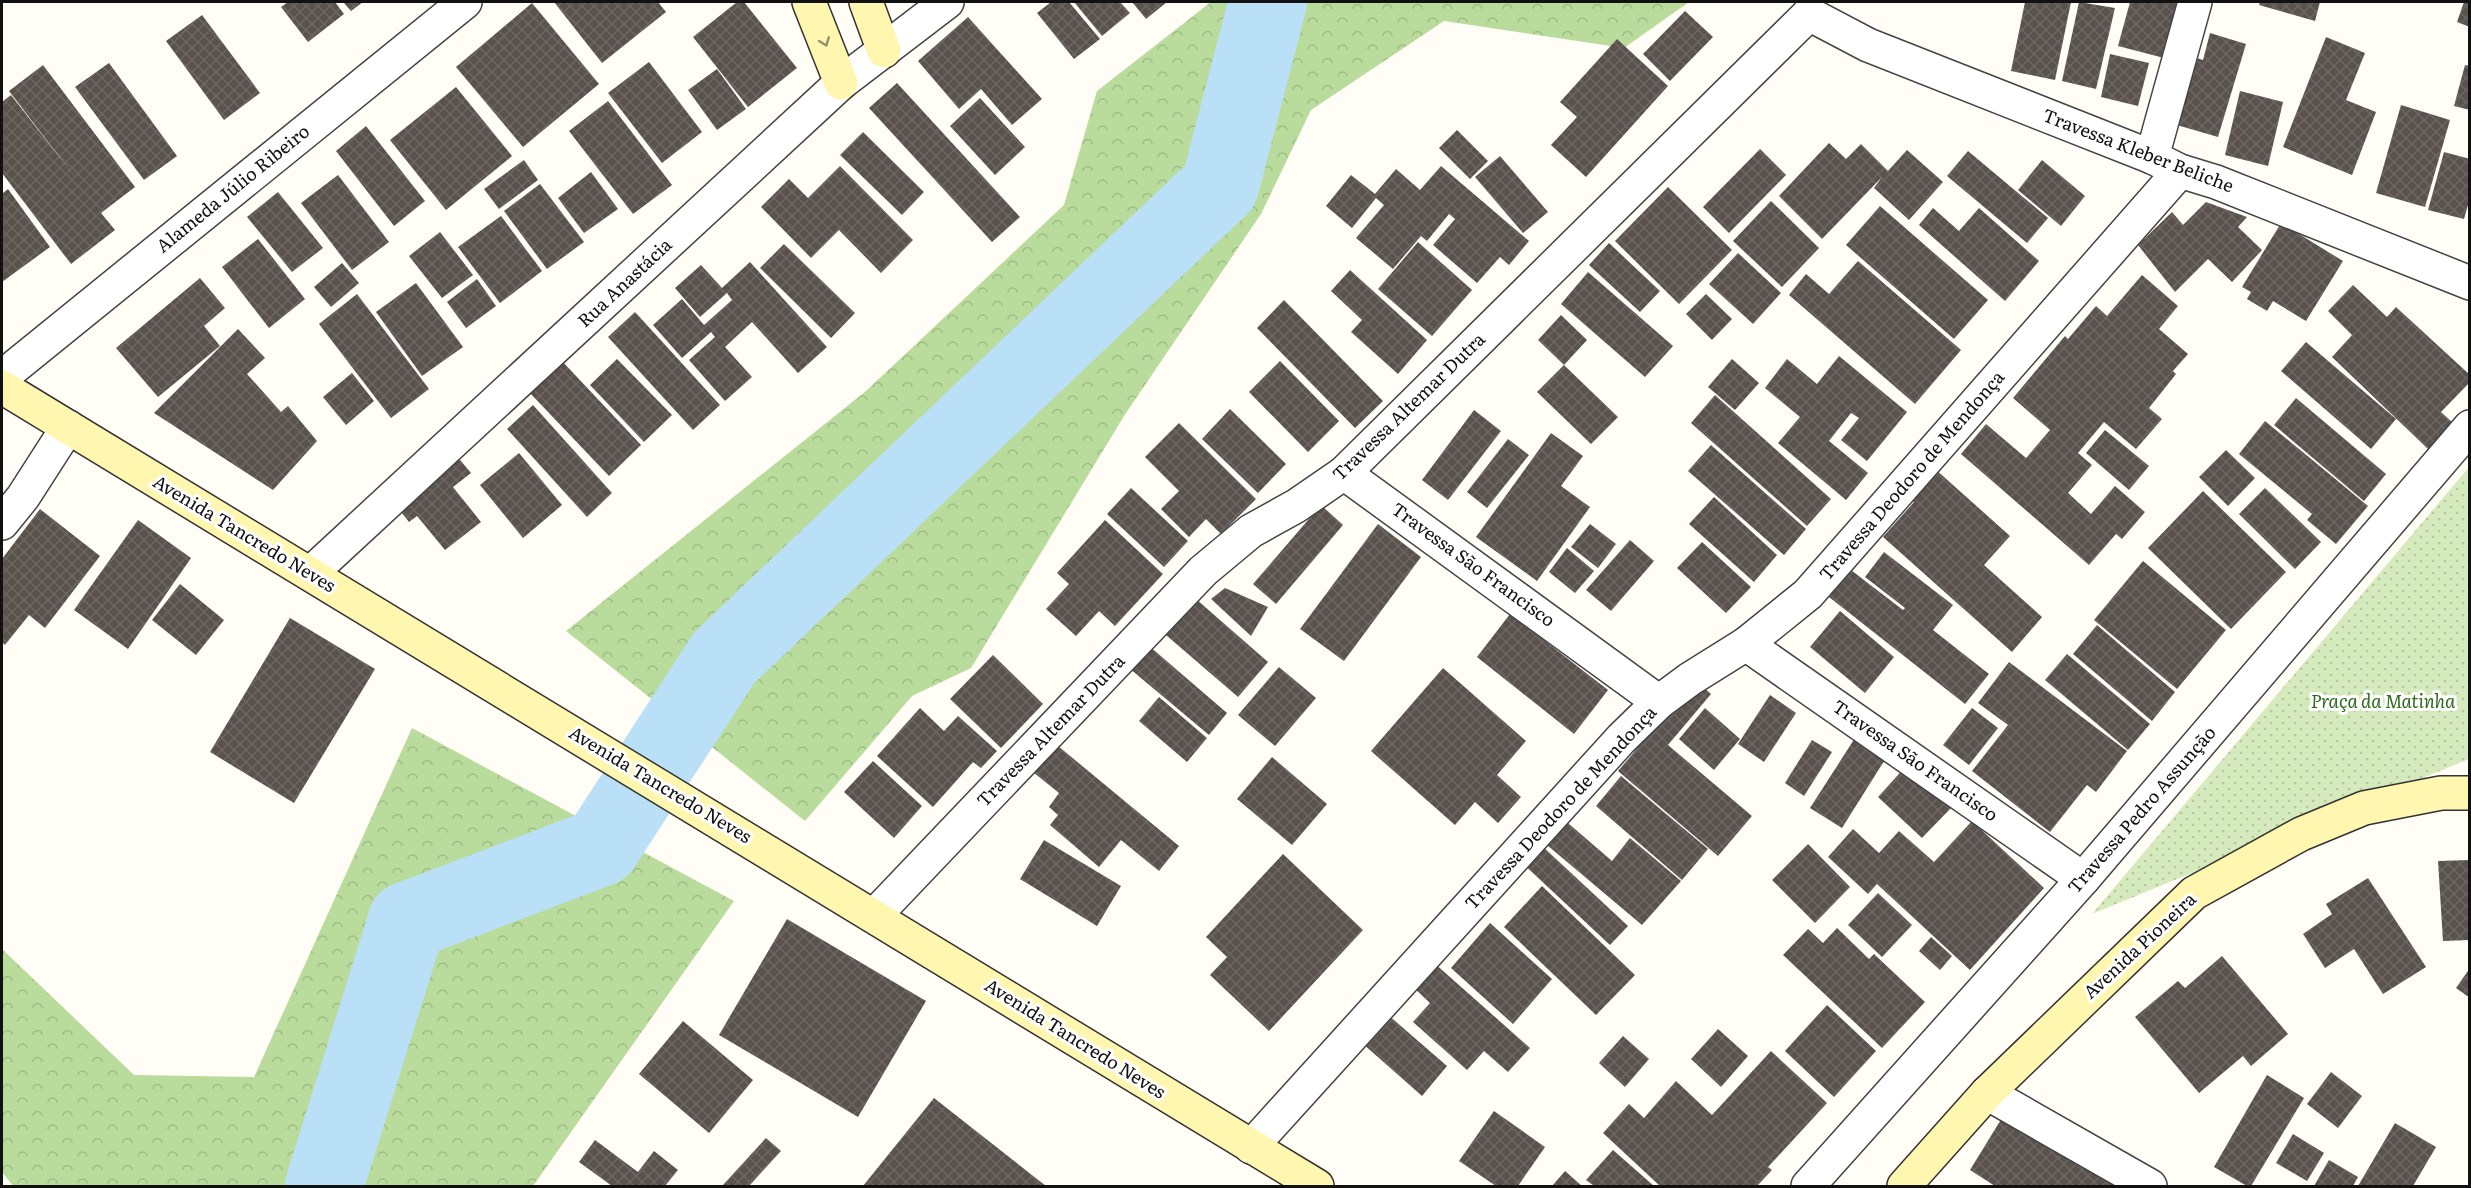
<svg xmlns="http://www.w3.org/2000/svg" width="2471" height="1188" font-family="Literata,serif">
  <style>
    .forest { fill: url(#forest-crowns) }
    .park { fill: url(#park-dots) }
    .lines { fill: none; stroke-linecap: round; stroke-linejoin: round }
    .river { stroke: #b9e0f7; stroke-width: 78 }
    .building { fill: url(#building-cross-hatch) }
    .street-casing { stroke: #444; stroke-width: 36 }
    .secondary-casing { stroke: #333; stroke-width: 36 }
    .street { stroke: #fff; stroke-width: 33 }
    .secondary { stroke: #fff6b0; stroke-width: 33 }
    .oneway { stroke: #948f68 }
    .labels { text-anchor: middle; stroke-width: 6; stroke-linejoin: round; paint-order: stroke }
    .street-label { font-size: 18px; fill: #111; stroke: #fff }
    .park-label { font-size: 18px; font-style: italic; fill: #2f6b1f; stroke: #fff }
  </style>
  <defs>
    <pattern id="forest-crowns" width="20" height="18" patternUnits="userSpaceOnUse" patternTransform="scale(1.5)"><rect width="20" height="18" fill="#b9dc9c"/><path d="M2 6a3 3 0 1 1 6 0M12 15a3 3 0 1 1 6 0" fill="none" stroke="#9ebc85"/></pattern>
    <pattern id="park-dots" width="8" height="8" patternUnits="userSpaceOnUse" patternTransform="scale(1.5)"><rect width="8" height="8" fill="#d5ebbd"/><path d="M2 2h.1M6 6h.1" fill="none" stroke="#b6c8a1" stroke-width="1.8" stroke-linecap="round"/></pattern>
    <pattern id="building-cross-hatch" width="8" height="8" patternUnits="userSpaceOnUse" patternTransform="scale(1.5)"><rect width="8" height="8" fill="#5a524d"/><path d="M0 0l8 8M0 8l8-8" fill="none" stroke="#6d6662"/></pattern>
  </defs>
  <rect width="100%" height="100%" fill="#fffdf5"/>
  <g class="forest">
    <path d="M1211,2H1689L1624,48L1444,21L1311,110L1261,214L1124,416L971,668L912,696L805,821L566,631L866,391L1064,205L1097,91Z"/>
    <path d="M412,728L734,901L533,1186H13L2,1172V949L134,1075L254,1077Z"/>
  </g>
  <path class="park" d="M2469,467V759L2092,914Z"/>
  <g class="lines">
    <path class="river" d="M324,1186L407,921L601,847L724,658L1220,186L1268,2"/>
  </g>
  <g class="building">
    <path d="M288,2H335L344,14L308,42L281,7Z"/>
    <path d="M343,2H363L351,11Z"/>
    <path d="M554,2H658L666,12L602,63Z"/>
    <path d="M737,2H744L797,68L748,107L693,37Z"/>
    <path d="M1051,2H1069L1100,39L1074,59L1037,13Z"/>
    <path d="M1074,2H1120L1130,13L1102,36Z"/>
    <path d="M1132,2H1167L1146,19Z"/>
    <path d="M2025,2H2071L2055,80L2011,71Z"/>
    <path d="M2079,2L2115,8L2096,89L2062,81Z"/>
    <path d="M2130,2H2179L2164,58L2118,46Z"/>
    <path d="M2260,2H2320L2315,21L2259,5Z"/>
    <path d="M2464,2H2470V27L2457,22Z"/>
    <path d="M532,3L599,84L523,147L456,67Z"/>
    <path d="M1685,11L1713,37L1670,81L1643,54Z"/>
    <path d="M202,15L260,93L224,120L166,41Z"/>
    <path d="M968,17L1042,99L1012,125L981,89L959,109L918,61Z"/>
    <path d="M2210,33L2246,44L2218,137L2170,123L2190,56L2203,60Z"/>
    <path d="M2326,37L2365,53L2346,100L2376,112L2352,175L2283,147Z"/>
    <path d="M1617,39L1668,86L1586,177L1551,145L1577,117L1560,102Z"/>
    <path d="M2110,54L2149,63L2138,106L2101,97Z"/>
    <path d="M649,62L702,132L662,163L608,93Z"/>
    <path d="M109,63L177,156L144,180L75,87Z"/>
    <path d="M43,65L135,187L101,213L115,230L71,264L2,173V102L11,95L78,181L9,91Z"/>
    <path d="M2465,65L2470,66V110L2454,106Z"/>
    <path d="M717,69L746,109L717,130L688,90Z"/>
    <path d="M897,83L1020,217L992,242L869,108Z"/>
    <path d="M456,87L512,156L446,210L390,140Z"/>
    <path d="M2240,91L2283,102L2268,166L2225,155Z"/>
    <path d="M980,98L1025,147L995,175L950,126Z"/>
    <path d="M608,101L672,185L633,214L569,131Z"/>
    <path d="M2401,105L2450,120L2425,207L2376,193Z"/>
    <path d="M366,126L425,201L394,226L336,151Z"/>
    <path d="M1457,130L1488,161L1470,179L1439,148Z"/>
    <path d="M863,132L924,192L902,215L840,155Z"/>
    <path d="M1829,143L1846,159L1861,144L1888,171L1907,150L1943,182L1909,220L1874,188L1882,177L1822,239L1779,196Z"/>
    <path d="M1760,149L1786,175L1729,233L1703,207Z"/>
    <path d="M1968,151L2048,218L2027,243L1947,176Z"/>
    <path d="M2444,152L2470,159V198L2464,219L2428,210Z"/>
    <path d="M1500,156L1548,212L1523,233L1475,177Z"/>
    <path d="M524,160L538,180L499,209L484,189Z"/>
    <path d="M2042,160L2085,196L2061,226L2018,190Z"/>
    <path d="M840,166L913,240L881,273L839,230L811,258L761,207L789,179L808,198Z"/>
    <path d="M1441,166L1529,241L1509,265L1500,257L1477,283L1433,245L1455,219L1449,214L1427,241L1421,236L1393,269L1356,238L1384,205L1376,198L1352,228L1326,206L1351,175L1375,194L1396,169L1420,190Z"/>
    <path d="M591,172L618,209L584,233L558,198Z"/>
    <path d="M338,175L389,242L352,270L301,203Z"/>
    <path d="M540,184L584,242L547,269L504,211Z"/>
    <path d="M1668,187L1732,250L1679,304L1615,241Z"/>
    <path d="M8,189L50,247L2,282V194Z"/>
    <path d="M278,192L323,248L292,272L247,217Z"/>
    <path d="M1771,201L1819,248L1782,287L1733,241Z"/>
    <path d="M2206,202L2247,217L2238,227L2262,250L2232,282L2208,259L2175,292L2138,245L2172,212L2183,225Z"/>
    <path d="M1880,206L1988,300L1954,339L1846,245Z"/>
    <path d="M1933,208L1959,231L1979,208L2039,261L2005,301L1919,225Z"/>
    <path d="M501,216L542,271L500,303L458,247Z"/>
    <path d="M2281,223L2343,261L2306,321L2273,301L2267,311L2247,299L2251,292L2242,287Z"/>
    <path d="M440,232L473,275L442,298L409,256Z"/>
    <path d="M258,239L305,299L269,328L222,267Z"/>
    <path d="M1418,242L1472,290L1432,336L1378,289Z"/>
    <path d="M1609,243L1660,291L1640,312L1589,265Z"/>
    <path d="M784,244L855,313L831,338L760,268Z"/>
    <path d="M1738,253L1781,293L1753,324L1709,284Z"/>
    <path d="M1858,261L1961,350L1915,404L1789,295L1806,274L1829,294Z"/>
    <path d="M750,262L827,347L798,373L752,322L725,347L752,377L725,401L689,360L715,337L711,332L682,358L653,325L682,299L704,325L732,300L727,293L700,317L675,288L701,265L722,288Z"/>
    <path d="M342,263L359,283L331,307L314,287Z"/>
    <path d="M1350,270L1427,340L1398,374L1351,332L1362,320L1331,291Z"/>
    <path d="M1588,272L1673,346L1645,377L1561,304Z"/>
    <path d="M2142,275L2178,306L2159,329L2188,354L2173,371L2176,374L2149,408L2162,419L2136,449L2104,422L2078,453L2092,465L2068,493L2091,514L2115,486L2145,512L2122,539L2116,534L2089,565L1961,454L1986,424L2026,458L2050,430L2013,398L2065,336L2068,339L2096,306L2107,316Z"/>
    <path d="M200,278L225,308L204,326L220,346L158,397L116,348Z"/>
    <path d="M477,279L496,306L466,328L447,302Z"/>
    <path d="M416,283L463,347L422,376L376,312Z"/>
    <path d="M2353,285L2387,317L2396,307L2470,375V382L2441,412L2453,423L2428,449L2332,357L2352,335L2328,311Z"/>
    <path d="M357,294L429,389L391,418L319,324Z"/>
    <path d="M1706,294L1732,319L1712,340L1686,314Z"/>
    <path d="M1284,300L1383,401L1355,428L1257,328Z"/>
    <path d="M635,312L720,405L693,430L608,337Z"/>
    <path d="M1561,315L1587,340L1564,365L1618,417L1591,444L1537,392L1564,365L1538,340Z"/>
    <path d="M238,329L265,358L247,374L281,412L288,406L317,441L273,490L154,413Z"/>
    <path d="M2306,342L2396,419L2371,449L2281,371Z"/>
    <path d="M1839,356L1907,412L1867,461L1841,440L1859,418L1851,413L1829,441L1868,473L1846,500L1778,443L1800,417L1765,388L1787,359L1817,384Z"/>
    <path d="M617,359L672,415L644,442L590,385Z"/>
    <path d="M1732,359L1759,383L1735,410L1708,387Z"/>
    <path d="M561,360L641,445L609,476L529,392Z"/>
    <path d="M1280,361L1339,421L1308,452L1249,392Z"/>
    <path d="M352,373L374,401L346,425L323,397Z"/>
    <path d="M1715,395L1831,499L1807,526L1691,423Z"/>
    <path d="M2296,398L2386,474L2364,501L2274,425Z"/>
    <path d="M533,405L612,493L587,517L507,429Z"/>
    <path d="M1230,409L1286,464L1258,493L1202,439Z"/>
    <path d="M1474,410L1501,431L1448,500L1422,480Z"/>
    <path d="M2265,421L2368,506L2336,544L2307,520L2312,514L2239,454Z"/>
    <path d="M1179,423L1256,499L1221,534L1206,519L1189,537L1161,509L1179,491L1145,457Z"/>
    <path d="M2105,430L2149,466L2129,490L2086,453Z"/>
    <path d="M1551,433L1583,456L1561,486L1590,507L1537,581L1476,537Z"/>
    <path d="M1508,439L1529,455L1487,508L1467,492Z"/>
    <path d="M1711,445L1806,529L1784,555L1688,471Z"/>
    <path d="M2226,450L2255,478L2228,506L2199,477Z"/>
    <path d="M519,453L562,505L523,538L480,485Z"/>
    <path d="M456,455L471,473L453,487L481,522L445,550L417,516L409,522L395,504Z"/>
    <path d="M1934,468L2010,536L1984,565L2042,617L2012,652L1883,537L1914,502L1908,497Z"/>
    <path d="M1131,488L1188,541L1164,567L1107,514Z"/>
    <path d="M2265,488L2321,542L2295,569L2239,514Z"/>
    <path d="M2203,491L2286,572L2231,629L2148,548Z"/>
    <path d="M1714,497L1777,555L1754,582L1689,524Z"/>
    <path d="M1321,505L1343,525L1276,604L1253,584Z"/>
    <path d="M40,509L100,556L45,628L29,615L5,645L2,642V559Z"/>
    <path d="M138,520L191,558L128,649L74,610Z"/>
    <path d="M1105,520L1163,574L1115,626L1099,611L1076,636L1046,609L1069,584L1057,573Z"/>
    <path d="M1378,524L1421,557L1344,661L1300,629Z"/>
    <path d="M1590,524L1616,544L1598,568L1571,547Z"/>
    <path d="M1630,540L1654,561L1611,611L1586,590Z"/>
    <path d="M1702,542L1751,587L1726,613L1677,568Z"/>
    <path d="M1567,548L1594,571L1575,593L1549,572Z"/>
    <path d="M1884,552L1953,605L1933,630L1989,674L1965,704L1829,597L1851,570L1903,610L1905,608L1865,577Z"/>
    <path d="M2143,561L2226,630L2177,689L2094,620Z"/>
    <path d="M180,584L224,620L196,655L152,620Z"/>
    <path d="M1225,588L1268,607L1251,636L1211,599Z"/>
    <path d="M1196,599L1268,662L1238,697L1166,635Z"/>
    <path d="M1840,611L1894,657L1865,693L1810,647Z"/>
    <path d="M1510,614L1608,690L1574,734L1477,657Z"/>
    <path d="M290,618L375,669L294,803L210,752Z"/>
    <path d="M2097,625L2175,692L2152,721L2073,654Z"/>
    <path d="M1148,645L1227,713L1209,735L1129,668Z"/>
    <path d="M2067,654L2150,724L2128,750L2045,680Z"/>
    <path d="M993,655L1043,704L1001,748L950,699Z"/>
    <path d="M2009,662L2127,751L2096,792L2087,785L2050,832L1972,771L2008,725L1978,703Z"/>
    <path d="M1279,667L1316,698L1275,746L1238,715Z"/>
    <path d="M1443,668L1526,741L1497,775L1521,797L1498,823L1475,802L1455,825L1371,751Z"/>
    <path d="M1695,680L1711,694L1668,745L1752,816L1718,856L1618,771Z"/>
    <path d="M1770,695L1796,713L1764,762L1738,744Z"/>
    <path d="M1159,697L1207,738L1187,762L1139,721Z"/>
    <path d="M920,708L944,731L958,716L997,751L981,768L973,762L933,807L877,756Z"/>
    <path d="M1705,708L1740,739L1714,770L1679,739Z"/>
    <path d="M1972,708L1998,728L1969,765L1943,745Z"/>
    <path d="M1855,738L1886,758L1842,828L1810,808Z"/>
    <path d="M1812,740L1832,752L1804,796L1785,783Z"/>
    <path d="M1052,741L1179,846L1159,871L1121,840L1099,867L1050,825L1058,815L1049,807L1059,793L1028,768Z"/>
    <path d="M1272,757L1327,804L1292,845L1237,799Z"/>
    <path d="M873,761L922,806L894,838L844,792Z"/>
    <path d="M1907,765L1952,807L1922,838L1878,797Z"/>
    <path d="M1621,776L1708,849L1682,880L1596,806Z"/>
    <path d="M1561,817L1612,861L1630,838L1681,881L1642,925L1541,840Z"/>
    <path d="M1972,821L2044,888L1970,970L1877,884L1868,894L1828,857L1853,829L1879,853L1899,831L1934,862Z"/>
    <path d="M1044,840L1121,886L1097,926L1020,879Z"/>
    <path d="M1540,844L1628,926L1610,945L1522,863Z"/>
    <path d="M1808,844L1850,887L1815,923L1772,880Z"/>
    <path d="M1283,854L1363,930L1269,1031L1210,975L1227,957L1206,937Z"/>
    <path d="M2470,860V940L2443,941L2438,861Z"/>
    <path d="M2368,878L2426,967L2383,994L2354,949L2325,968L2303,934L2332,914L2326,904Z"/>
    <path d="M1542,886L1635,975L1596,1015L1504,927Z"/>
    <path d="M1878,893L1912,925L1882,957L1848,925Z"/>
    <path d="M787,919L926,1001L858,1117L719,1035Z"/>
    <path d="M1490,923L1552,979L1513,1024L1451,968Z"/>
    <path d="M1837,928L1869,959L1874,954L1925,1002L1882,1048L1783,955L1808,929L1823,943Z"/>
    <path d="M1931,937L1952,956L1940,970L1919,951Z"/>
    <path d="M2222,956L2288,1034L2251,1066L2243,1056L2199,1093L2135,1017L2178,981L2185,988Z"/>
    <path d="M1433,962L1530,1048L1508,1072L1484,1051L1467,1070L1413,1022L1430,1003L1412,986Z"/>
    <path d="M2470,968V998L2456,988Z"/>
    <path d="M1827,1005L1876,1051L1834,1097L1785,1051Z"/>
    <path d="M1387,1014L1447,1066L1422,1096L1362,1043Z"/>
    <path d="M683,1021L753,1080L709,1133L639,1074Z"/>
    <path d="M1718,1029L1748,1056L1721,1087L1691,1059Z"/>
    <path d="M1623,1036L1649,1059L1625,1087L1599,1063Z"/>
    <path d="M1771,1051L1827,1103L1768,1167L1772,1170L1757,1186H1660L1603,1133L1629,1104L1644,1118L1676,1081L1712,1115Z"/>
    <path d="M2331,1072L2362,1096L2338,1128L2307,1104Z"/>
    <path d="M2267,1075L2304,1098L2251,1186H2247L2214,1167Z"/>
    <path d="M934,1098L1046,1186H863Z"/>
    <path d="M1494,1111L1545,1147L1518,1186H1496L1459,1161Z"/>
    <path d="M2005,1113L2120,1186H1995L1970,1170Z"/>
    <path d="M2395,1123L2436,1147L2413,1186H2358Z"/>
    <path d="M2293,1134L2324,1153L2307,1181L2276,1163Z"/>
    <path d="M766,1138L781,1151L749,1186H722Z"/>
    <path d="M595,1140L638,1172L654,1151L678,1170L665,1186H612L579,1162Z"/>
    <path d="M1613,1150L1654,1186H1594L1586,1180Z"/>
    <path d="M2329,1160L2358,1177L2353,1186H2314Z"/>
    <path d="M1565,1171L1582,1186H1552Z"/>
  </g>
  <g class="lines">
    <g class="street-casing">
      <g id="street">
        <path d="M1809,14L1868,45L2152,157L2180,171L2216,182L2470,283"/>
        <path d="M2152,157L2195,2"/>
        <path d="M2,377L465,2"/>
        <path d="M1344,473L1659,702"/>
        <path d="M2,523L23,497L68,427"/>
        <path d="M311,573L841,83L947,2"/>
        <path d="M1746,644L2083,879"/>
        <path d="M875,915L1203,571L1251,531L1296,506L1344,473L1809,14"/>
        <path d="M1987,1093L2150,1186"/>
        <path d="M1251,1147L1621,739L1659,702L1690,679L1746,644L1808,594L2180,171"/>
        <path d="M1808,1186L2083,879L2470,427"/>
      </g>
    </g>
    <g class="secondary-casing">
      <g id="secondary">
        <path d="M809,2L841,83"/>
        <path d="M866,2L884,51"/>
        <path d="M2,387L1317,1186"/>
        <path d="M1904,1186L1987,1093L2194,893L2301,834L2364,808L2441,793H2470"/>
      </g>
    </g>
    <use href="#street" class="street"/>
    <use href="#secondary" class="secondary"/>
  </g>
  <defs><path id="oneway-chevron" d="M-2-3.5L2.5 0L-2 3.5" fill="none" stroke-width="1.6" stroke-linecap="round" stroke-linejoin="round" transform="scale(1.5)"/></defs>
  <use class="oneway" href="#oneway-chevron" transform="translate(825 42) rotate(69)"/>
  <g class="labels">
    <g class="street-label">
      <text transform="translate(2138 151) rotate(21)" y="6">Travessa Kleber Beliche</text>
      <text transform="translate(233 189) rotate(-39)" y="6">Alameda Júlio Ribeiro</text>
      <text transform="translate(625 283) rotate(-43)" y="6">Rua Anastácia</text>
      <text transform="translate(1409 407) rotate(-44)" y="6">Travessa Altemar Dutra</text>
      <text transform="translate(1912 476) rotate(-49)" y="6">Travessa Deodoro de Mendonça</text>
      <text transform="translate(244 534) rotate(31)" y="6">Avenida Tancredo Neves</text>
      <text transform="translate(1473 565) rotate(36)" y="6">Travessa São Francisco</text>
      <text transform="translate(1051 731) rotate(-46)" y="6">Travessa Altemar Dutra</text>
      <text transform="translate(1915 761) rotate(35)" y="6">Travessa São Francisco</text>
      <text transform="translate(660 785) rotate(31)" y="6">Avenida Tancredo Neves</text>
      <text transform="translate(1561 808) rotate(-47)" y="6">Travessa Deodoro de Mendonça</text>
      <text transform="translate(2142 810) rotate(-49)" y="6">Travessa Pedro Assunção</text>
      <text transform="translate(2140 946) rotate(-43)" y="6">Avenida Pioneira</text>
      <text transform="translate(1075 1039) rotate(32)" y="6">Avenida Tancredo Neves</text>
    </g>
    <g class="park-label">
      <text x="2383" y="708">Praça da Matinha</text>
    </g>
  </g>
  <rect width="2471" height="1188" fill="none" stroke="#111111" stroke-width="6"/>
</svg>
